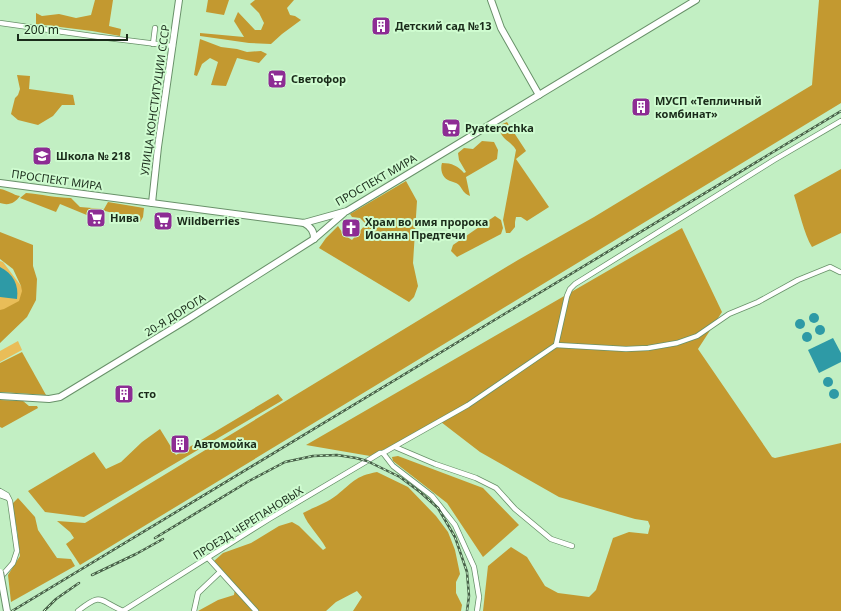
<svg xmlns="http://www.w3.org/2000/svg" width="841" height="611" font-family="'Noto Sans',sans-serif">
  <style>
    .green { fill: #e9bd58 }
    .forest { fill: #c39930 }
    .water { fill: #2e9aa6 }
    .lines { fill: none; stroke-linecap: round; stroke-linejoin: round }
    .street-casing { stroke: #689169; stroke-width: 6 }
    .secondary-casing { stroke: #689169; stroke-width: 8 }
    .street { stroke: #fff; stroke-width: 4.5 }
    .secondary { stroke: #fff; stroke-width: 6 }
    .rail-casing { stroke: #486048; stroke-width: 2.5 }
    .rail { stroke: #cffcd0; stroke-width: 1; stroke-dasharray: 3; stroke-linecap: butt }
    .secondary-bridge-casing { stroke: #689169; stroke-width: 8; stroke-linecap: butt }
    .secondary-bridge { stroke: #fff; stroke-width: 6 }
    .labels { text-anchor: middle; stroke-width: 4; stroke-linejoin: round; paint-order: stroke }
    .poi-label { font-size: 11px; font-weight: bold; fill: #1a2b1a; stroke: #cffcd0; text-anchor: start }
    .street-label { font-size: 11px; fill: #1a2b1a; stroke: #cffcd0 }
  </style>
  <rect width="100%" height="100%" fill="#c2efc3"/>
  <g class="green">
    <path d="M0,261L3,262L30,298L0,341Z"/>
    <path d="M18,341L22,350L0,362V351Z"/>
  </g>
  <g class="forest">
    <path d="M95,0H113L109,26L121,29L120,36L92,31L36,24V13L42,16L59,14L76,18L91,15Z"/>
    <path d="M208,0H229L224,15L206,12Z"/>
    <path d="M255,0H294L287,8L290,15L295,16L301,20L282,34L271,44L249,43L200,36V33L244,37L234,21L238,12L255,30H261L264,23L259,13L250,4Z"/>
    <path d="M819,0H841V103L80,565L66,544L74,538L70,532L57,521L85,523L518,260L594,217L812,85Z"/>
    <path d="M200,39L221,47L237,49L247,52L261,51L267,54L259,63L237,58L226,86L211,85L218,62L210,58L202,64L197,76L194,75Z"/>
    <path d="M17,75L30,76L29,89L73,95L75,105H62L53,116L38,125L18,120L11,114L15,98L18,95L20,89Z"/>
    <path d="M507,122L526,151L516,159L549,207L527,221L521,217H516L515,222V227L510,233H506L503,220L516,150C510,140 502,141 498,126Z"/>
    <path d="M482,141L494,142L498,150L497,159L466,177L470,196C462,192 464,191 459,185C456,182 452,182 448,180C442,177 440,169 442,163C452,163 458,166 464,173L466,172L459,160L458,153L464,148L473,149Z"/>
    <path d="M841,169V233L812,247C804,234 799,210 794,195Z"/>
    <path d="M406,181L417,201L413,263L418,286L414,297L409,302L319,248L326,238L338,226L344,235L352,240L366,224L360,218L352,217L350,214Z"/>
    <path d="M0,189C8,190 13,195 20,196C15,203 9,206 0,203Z"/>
    <path d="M26,193C41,194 56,198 71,198L80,207L104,209L108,202L144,208L143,217L139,224L109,212L101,210L98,215L96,214L94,218L60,204L56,212L20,198Z"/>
    <path d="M495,216L501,220L503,228L501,234L457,257L451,251L453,245Z"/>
    <path d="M682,228L722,312L698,349L772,457L775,458L841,443V611H483L488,566L511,547L527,557L545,586L558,593L589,597L596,590L613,538L629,532L648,534L650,526L648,521L635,519L559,497L480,452L441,422L370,456L306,445Z"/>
    <path d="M0,232L33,245V266L37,279L36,300L27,317L0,343V310L4,309L19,301L22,291L21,286L13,269L0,259Z"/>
    <path d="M22,352L46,395L0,392V363Z"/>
    <path d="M278,394L283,400L84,517L45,512L28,491L94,452L106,469L121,462L142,442L160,429L176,455Z"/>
    <path d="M0,400L23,401L29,406H37L38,408L2,428L0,427Z"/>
    <path d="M398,456L483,488L519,525L483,557L447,503L393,461L392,457Z"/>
    <path d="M377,472L408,487L436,516L448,532L455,550L460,574L456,582V593L462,605L461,611H353L362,597L357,591L336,602L326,611H198L218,600L234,595L235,589L214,561L223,553L251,543L279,526L292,522L299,526L323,550L326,548C319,535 308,526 303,513C314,507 327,503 337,495C352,483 355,476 377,472Z"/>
    <path d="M18,498L35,517L38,530L57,558L71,559L75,566L11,602L8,575L20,556L17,530L12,504Z"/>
  </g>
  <g class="water">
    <path d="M0,267C13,274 19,284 17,299L0,297Z"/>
    <circle cx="814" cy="318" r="5"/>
    <circle cx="800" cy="324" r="5"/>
    <circle cx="820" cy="330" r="5"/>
    <circle cx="807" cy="337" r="5"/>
    <path d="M833,338L841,353V362L819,373L808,350Z"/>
    <circle cx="828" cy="382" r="5"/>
    <circle cx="834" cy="394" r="5"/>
  </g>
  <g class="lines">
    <g class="street-casing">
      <g id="street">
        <path d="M0,23L92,36L173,46"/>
        <path d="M153,44L155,28"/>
        <path d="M556,345L626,349L648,348L677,343L697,336L729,314L758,302L798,280L830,267L840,272"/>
        <path d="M395,447L435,464L476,478L496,488L515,509L551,539L572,546"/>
        <path d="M383,453L393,466L432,496L455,525L474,567L479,597L477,611"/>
        <path d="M0,491L7,495L10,501L17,551L13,563L0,578"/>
        <path d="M0,495L8,498"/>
        <path d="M208,558L256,611"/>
        <path d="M78,611C102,592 98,600 123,611"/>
        <path d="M123,611L269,519L367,461L380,453H383L468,405L556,345L567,296L570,289L575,284L774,160L841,121"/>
        <path d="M194,611L198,593L220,572"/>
      </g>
    </g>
    <g class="secondary-casing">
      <g id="secondary">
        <path d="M491,0L501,28L539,95"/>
        <path d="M0,183L304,223L347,211L696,0"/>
        <path d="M152,203L158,147L179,0"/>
        <path d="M304,223C311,227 314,231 314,239"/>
        <path d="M0,396L49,399L60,397L188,319L314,239L344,213"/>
      </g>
    </g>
    <use href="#street" class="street"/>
    <use href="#secondary" class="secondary"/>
    <g class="rail-casing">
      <g id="rail">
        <path d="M155,538L249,481L285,462L313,456L337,455L356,458L367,461L400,477L420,492L438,508L455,537L467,572L469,596L467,611"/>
        <path d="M92,575L136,554L163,539"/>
        <path d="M12,611L841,111"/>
        <path d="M44,611L56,599L79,583"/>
      </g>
    </g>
    <use href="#rail" class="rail"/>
    <g class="secondary-bridge-casing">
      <path id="secondary-bridge" d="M0,572L7,611"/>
    </g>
    <use href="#secondary-bridge" class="secondary-bridge"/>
  </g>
  <defs>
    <g id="building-square" transform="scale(1)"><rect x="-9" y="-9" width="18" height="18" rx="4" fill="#8d2c94" stroke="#cffcd0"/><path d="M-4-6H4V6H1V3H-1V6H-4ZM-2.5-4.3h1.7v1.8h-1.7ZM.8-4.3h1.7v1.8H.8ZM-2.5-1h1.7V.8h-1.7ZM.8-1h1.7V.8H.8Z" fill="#fff"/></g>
    <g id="supermarket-square" transform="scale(1)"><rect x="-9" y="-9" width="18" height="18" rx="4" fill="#8d2c94" stroke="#cffcd0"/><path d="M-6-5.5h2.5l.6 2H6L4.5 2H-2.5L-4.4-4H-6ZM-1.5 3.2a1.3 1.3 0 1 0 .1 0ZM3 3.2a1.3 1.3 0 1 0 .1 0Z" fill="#fff"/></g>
    <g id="school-square" transform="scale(1)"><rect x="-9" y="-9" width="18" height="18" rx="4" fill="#8d2c94" stroke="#cffcd0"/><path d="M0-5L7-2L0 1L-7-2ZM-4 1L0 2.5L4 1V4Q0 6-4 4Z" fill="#fff"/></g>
    <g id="church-square" transform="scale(1)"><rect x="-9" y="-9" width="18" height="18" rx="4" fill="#8d2c94" stroke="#cffcd0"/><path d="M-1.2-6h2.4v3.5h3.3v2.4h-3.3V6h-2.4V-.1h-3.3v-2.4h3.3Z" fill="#fff"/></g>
  </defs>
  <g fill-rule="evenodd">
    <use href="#building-square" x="381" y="26"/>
    <use href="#supermarket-square" x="277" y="79"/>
    <use href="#building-square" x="641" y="107"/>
    <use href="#supermarket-square" x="451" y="128"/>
    <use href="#school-square" x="42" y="156"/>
    <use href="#supermarket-square" x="96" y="218"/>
    <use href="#supermarket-square" x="163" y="221"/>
    <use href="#church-square" x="351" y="228"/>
    <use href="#building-square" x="124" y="394"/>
    <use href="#building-square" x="180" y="444"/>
  </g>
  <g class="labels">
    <g class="poi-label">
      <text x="395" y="30">Детский сад №13</text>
      <text x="291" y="83">Светофор</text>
      <text x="655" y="105">МУСП «Тепличный<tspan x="655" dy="13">комбинат»</tspan></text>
      <text x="465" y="132">Pyaterochka</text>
      <text x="56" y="160">Школа № 218</text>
      <text x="110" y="222">Нива</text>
      <text x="177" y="225">Wildberries</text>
      <text x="365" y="226">Храм во имя пророка<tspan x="365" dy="13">Иоанна Предтечи</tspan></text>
      <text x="138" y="398">сто</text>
      <text x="194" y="448">Автомойка</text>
    </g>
    <g class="street-label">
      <text transform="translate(155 100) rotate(-82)" y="4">УЛИЦА КОНСТИТУЦИИ СССР</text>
      <text transform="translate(57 180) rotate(8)" y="4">ПРОСПЕКТ МИРА</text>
      <text transform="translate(376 180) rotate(-30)" y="4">ПРОСПЕКТ МИРА</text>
      <text transform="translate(175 315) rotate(-32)" y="4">20-Я ДОРОГА</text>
      <text transform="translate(248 523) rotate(-32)" y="4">ПРОЕЗД ЧЕРЕПАНОВЫХ</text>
    </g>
  </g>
  <path d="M18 34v6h109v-6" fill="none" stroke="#1a2b1a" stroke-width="2"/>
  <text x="24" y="34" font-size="12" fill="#1a2b1a" stroke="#cffcd0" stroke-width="3" paint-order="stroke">200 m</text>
</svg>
